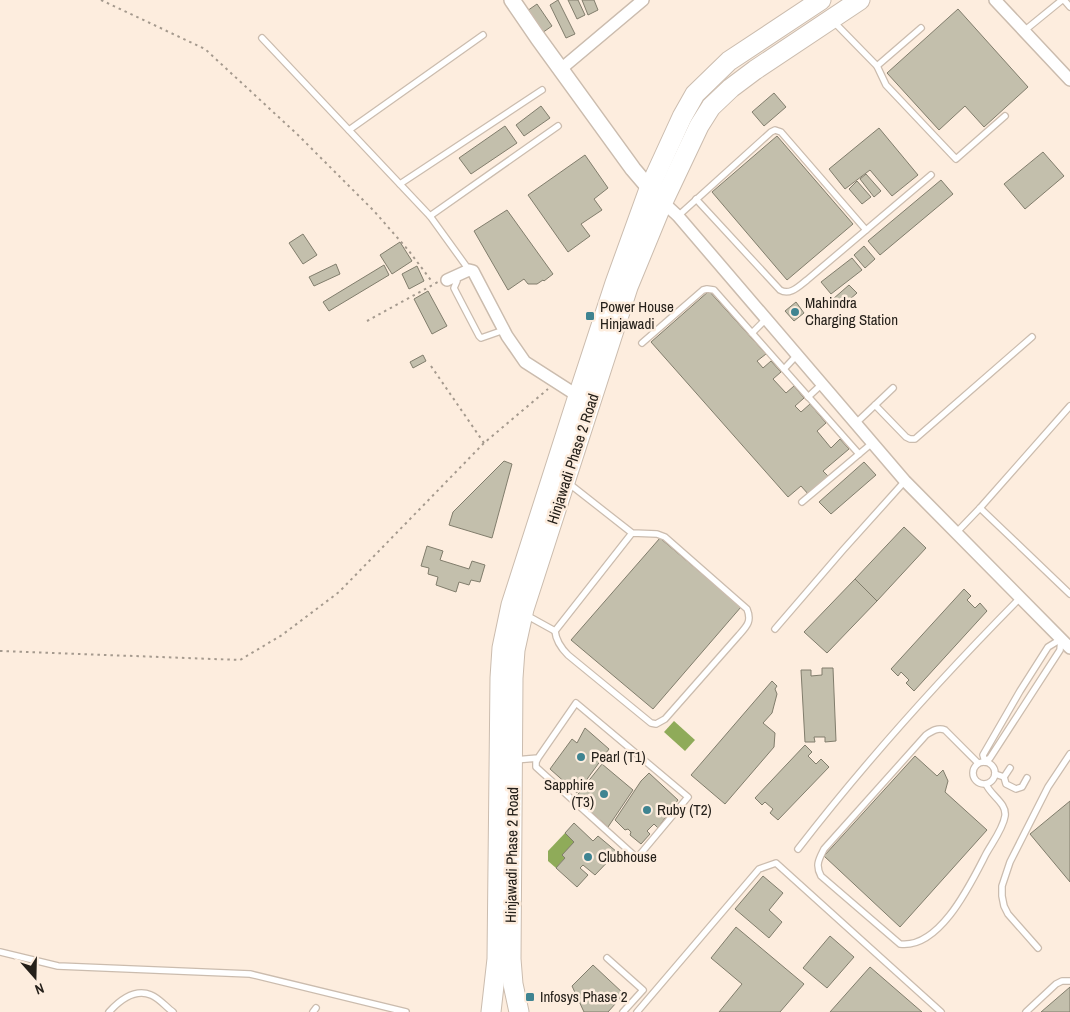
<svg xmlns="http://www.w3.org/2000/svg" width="1070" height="1012" font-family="'Archivo Narrow',sans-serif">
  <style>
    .water { fill: #8fab59 }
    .building { fill: #c3bfac; stroke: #817d6c }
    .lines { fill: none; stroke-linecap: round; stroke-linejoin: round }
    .service-casing { stroke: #cbbcae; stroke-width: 8 }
    .minor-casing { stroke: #cbbcae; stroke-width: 14 }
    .tertiary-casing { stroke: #cbbcae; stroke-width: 18 }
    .primary-casing { stroke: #cbbcae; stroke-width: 21 }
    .path { stroke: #a59a8e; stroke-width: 2; stroke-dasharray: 2.5 4; stroke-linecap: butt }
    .service { stroke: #fff; stroke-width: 5.5 }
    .minor { stroke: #fff; stroke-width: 11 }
    .tertiary { stroke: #fff; stroke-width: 15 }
    .primary { stroke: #fff; stroke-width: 19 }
    .poi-dot { fill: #3f8491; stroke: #fdedde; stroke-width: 2 }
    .labels { text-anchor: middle; stroke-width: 5; stroke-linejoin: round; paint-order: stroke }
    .poi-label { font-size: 15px; fill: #25201a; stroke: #fdedde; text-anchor: start }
    .street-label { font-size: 15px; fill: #25201a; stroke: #fdedde }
  </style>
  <rect width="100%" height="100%" fill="#fdedde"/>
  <g class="water">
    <path d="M674,721L695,740L685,751L664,732Z"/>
    <path d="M565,833L574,842L565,858L556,868L548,861V851Z"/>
  </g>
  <g class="building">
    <path d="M558,0L575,34L566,38L550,5Z"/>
    <path d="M568,0H578L585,15L577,19Z"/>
    <path d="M582,0H594L598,10L588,15Z"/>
    <path d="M537,4L552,26L542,33L527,11Z"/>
    <path d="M958,9L1028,87L984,127L965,106L939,130L887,73Z"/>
    <path d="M774,93L786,107L764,126L752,112Z"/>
    <path d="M541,106L550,118L524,136L516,125Z"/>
    <path d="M505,126L517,143L471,174L459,158Z"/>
    <path d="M879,128L918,175L892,196L870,170L845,189L829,169Z"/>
    <path d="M777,136L853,224L787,280L712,192Z"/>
    <path d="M1043,152L1064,176L1025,209L1004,184Z"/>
    <path d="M585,155L608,188L594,199L602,210L581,224L590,236L568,252L528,195Z"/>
    <path d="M866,174L881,191L874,197L860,179Z"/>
    <path d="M941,180L953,194L880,255L868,241Z"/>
    <path d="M857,181L871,197L862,204L849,189Z"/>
    <path d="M507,210L553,274L544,281L543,280L537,284H528L524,279L508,290L474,231Z"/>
    <path d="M303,234L317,255L303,264L289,243Z"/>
    <path d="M400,242L412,261L392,274L380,255Z"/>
    <path d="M864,246L875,259L865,268L854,255Z"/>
    <path d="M852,258L862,270L831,294L821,282Z"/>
    <path d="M336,264L340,274L314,286L309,277Z"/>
    <path d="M384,265L389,275L329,311L323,302Z"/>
    <path d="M417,266L424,281L409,289L402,274Z"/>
    <path d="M849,285L857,293L841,307L833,299Z"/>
    <path d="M428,291L447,326L432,334L414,299Z"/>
    <path d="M709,291L766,354L757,361L763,368L771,361L781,372L773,379L786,393L794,386L804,398L795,406L801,412L810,404L826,423L817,431L831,448L840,439L849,449L823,471L829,477L809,495L801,486L788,497L651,342Z"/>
    <path d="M796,302L804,313L794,321L785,311Z"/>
    <path d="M423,355L426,361L413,368L410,362Z"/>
    <path d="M504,461L512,464L492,538L449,525L453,512Z"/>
    <path d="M864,462L876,475L831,514L819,502Z"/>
    <path d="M904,527L926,548L877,601L855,579Z"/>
    <path d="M660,538L741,607L653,709L571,640Z"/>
    <path d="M427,546L443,551L440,560L469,569L472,561L485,565L480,582L471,580L469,585L459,582L456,592L436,585L438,577L428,574L429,568L421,566Z"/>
    <path d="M855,579L877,601L827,653L804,632Z"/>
    <path d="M964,589L971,596L967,600L975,608L980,603L987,611L914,691L906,683L909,680L901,672L898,676L891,669Z"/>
    <path d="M822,668H833L836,741L825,742V737H814L815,742H805L801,670H811V676L822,675Z"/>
    <path d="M772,681L777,686L775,689L777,694L772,713L763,723L775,733L774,747L725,804L691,775Z"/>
    <path d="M585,728L609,749L577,793L550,769L572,739L577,743Z"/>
    <path d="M805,745L812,752L808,756L816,764L821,759L829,767L778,820L770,813L773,809L765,802L762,805L755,798Z"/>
    <path d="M915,756L937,776L943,770L948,781L945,792L987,830L900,927L824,856Z"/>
    <path d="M602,764L633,790L608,827L575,798Z"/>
    <path d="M649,773L678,800L658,828L654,824L647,831L650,834L641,844L630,835L631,832L628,829L625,830L615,820L641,781Z"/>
    <path d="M1070,801V882L1030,834Z"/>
    <path d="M574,823L593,841L598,836L617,852L595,875L583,865L580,868L588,875L577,887L556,868L565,858L562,855L574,842L565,833Z"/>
    <path d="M763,876L783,893L769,910L782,922L769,938L735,909Z"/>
    <path d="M736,927L804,984L780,1012H719L742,984L711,958Z"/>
    <path d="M830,936L854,957L827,988L803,968Z"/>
    <path d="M593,965L624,994L608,1012H584L572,986Z"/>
    <path d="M870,967L922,1012H830Z"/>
    <path d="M1070,987V1012H1041Z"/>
  </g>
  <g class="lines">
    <g class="service-casing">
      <g id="service">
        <path d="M1064,0L1070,7"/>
        <path d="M834,22L877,66L886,85L956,159L1005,116"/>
        <path d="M1024,31L1062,0"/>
        <path d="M262,38L430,216"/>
        <path d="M877,66L921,28"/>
        <path d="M349,130L483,35"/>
        <path d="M400,184L542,90"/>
        <path d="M696,199L780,290C790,296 799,286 807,280L931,175"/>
        <path d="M678,216L771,132L775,130L781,132L866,230"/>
        <path d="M469,270L430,216L558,126"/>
        <path d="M455,276L457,281L454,288L456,292L479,336L481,338L504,330"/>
        <path d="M752,333L766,319"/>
        <path d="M642,343L703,290L707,289L714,290L859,454"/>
        <path d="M784,369L797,355"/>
        <path d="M808,397L822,384"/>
        <path d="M875,405L906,437L910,439H915L1032,337"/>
        <path d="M855,424L893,388"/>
        <path d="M567,482L632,533L657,534L665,537L747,609C752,621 747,626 739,635L665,719L656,724L651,723L568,655C561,648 556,641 555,631L632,533"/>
        <path d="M802,502L871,444"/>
        <path d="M980,508L1070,594"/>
        <path d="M955,534L980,508L1070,406"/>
        <path d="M526,615L555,631"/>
        <path d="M775,629L843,550L905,481"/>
        <path d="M1061,639L1060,650L990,758L985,762L983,755L1020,691L1048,647Z"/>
        <path d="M515,760L538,758L576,703L688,797L637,858L536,767V762L538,758"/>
        <circle cx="984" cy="773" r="11"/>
        <path d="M978,763L945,730C938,727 932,731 926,735L824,849C819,859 815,865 821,876L900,944C940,949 971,883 986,854C992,843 1003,829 1005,816C1007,803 990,795 986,784"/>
        <path d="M995,774L1004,777L1010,768"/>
        <path d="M1004,777L1006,784L1016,789L1022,787L1027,778"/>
        <path d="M798,849C866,761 941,678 1020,598"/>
        <path d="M1038,948L1008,914L1004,906L1002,896V886L1010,862L1048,787L1070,754"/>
        <path d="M0,952L58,966L250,974L406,1012"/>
        <path d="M607,958L643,990L623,1012"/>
        <path d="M109,1012C119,1001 134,988 151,995C159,998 166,1007 173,1012"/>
        <path d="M313,1012L316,1008"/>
        <path d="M637,1012L759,869L776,863L941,1012"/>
        <path d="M1026,1012L1056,984L1062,981H1070"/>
      </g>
    </g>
    <g class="minor-casing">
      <g id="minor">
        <path d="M995,0L1070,80"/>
        <path d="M561,69L643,0"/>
        <path d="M663,202L678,216L905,481L1070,648"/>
        <path d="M447,280L469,270L473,271L507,336L525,362L578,396"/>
      </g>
    </g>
    <g class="tertiary-casing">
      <path id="tertiary" d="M512,0L538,38L633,169L656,196"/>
    </g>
    <g class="primary-casing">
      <g id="primary">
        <path d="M491,1012L497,959L500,678L502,648L511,605L578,396L615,283L649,189L682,117L695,94L729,61L821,0"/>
        <path d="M519,1012L513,984L511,959L513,678L515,650L524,609L628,287L663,202L699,126L711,107L731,88L755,70L860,0"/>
      </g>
    </g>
    <g class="path">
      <path d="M101,0L205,49L298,135L374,211L409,251L433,283"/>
      <path d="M367,321L438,282"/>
      <path d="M431,366L484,443"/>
      <path d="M0,651L240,660L282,635L339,592L484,443L548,389"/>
    </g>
    <use href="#service" class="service"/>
    <use href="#minor" class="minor"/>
    <use href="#tertiary" class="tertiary"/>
    <use href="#primary" class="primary"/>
  </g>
  <g class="poi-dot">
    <circle cx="795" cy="312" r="5"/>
    <rect x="585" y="311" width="10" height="10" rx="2.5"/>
    <circle cx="581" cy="757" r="5"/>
    <circle cx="604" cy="794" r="5"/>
    <circle cx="647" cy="810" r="5"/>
    <circle cx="588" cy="857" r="5"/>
    <rect x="525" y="992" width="10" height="10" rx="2.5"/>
  </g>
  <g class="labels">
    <g class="poi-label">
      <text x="805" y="308">Mahindra<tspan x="805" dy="17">Charging Station</tspan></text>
      <text x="600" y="312">Power House<tspan x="600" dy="17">Hinjawadi</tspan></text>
      <text x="591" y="762">Pearl (T1)</text>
      <text x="594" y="790" text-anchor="end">Sapphire<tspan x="594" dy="17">(T3)</tspan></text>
      <text x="657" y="815">Ruby (T2)</text>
      <text x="598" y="862">Clubhouse</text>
      <text x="540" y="1002">Infosys Phase 2</text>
    </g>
    <g class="street-label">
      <text transform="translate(573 459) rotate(-72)" y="5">Hinjawadi Phase 2 Road</text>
      <text transform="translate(512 855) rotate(-89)" y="5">Hinjawadi Phase 2 Road</text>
    </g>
  </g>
  <g transform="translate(35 977) rotate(160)" stroke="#fdedde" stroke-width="4" paint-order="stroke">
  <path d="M0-4L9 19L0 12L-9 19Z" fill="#25201a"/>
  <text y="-8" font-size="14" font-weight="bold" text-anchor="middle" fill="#25201a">N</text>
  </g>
</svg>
